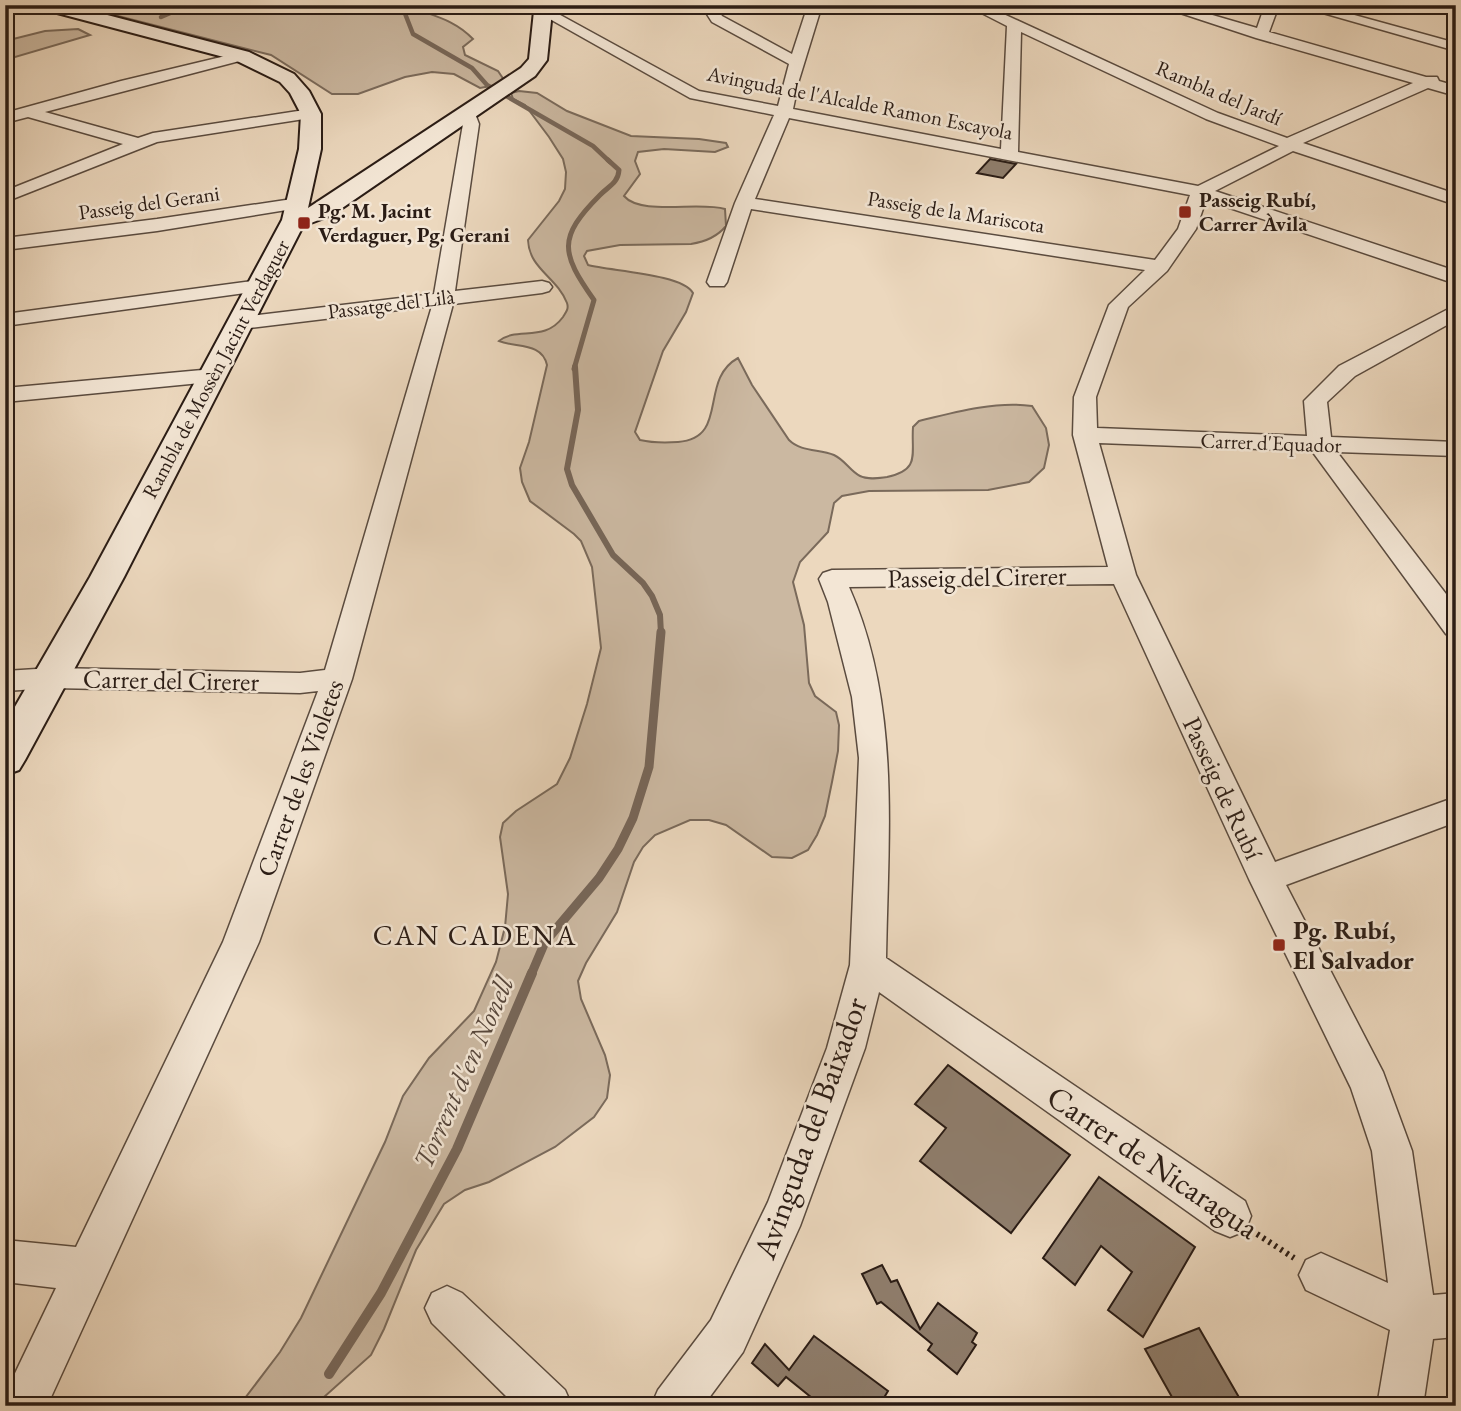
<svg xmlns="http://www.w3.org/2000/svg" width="1461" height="1411" font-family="'EB Garamond',serif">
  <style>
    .green { fill: #cbb8a1; stroke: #7a6a5b; stroke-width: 2 }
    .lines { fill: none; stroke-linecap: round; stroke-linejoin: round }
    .stream-far4 { stroke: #776658; stroke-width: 4.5 }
    .stream-far3 { stroke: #776658; stroke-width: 5 }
    .stream-far2 { stroke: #776658; stroke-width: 6 }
    .stream-far1 { stroke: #776658; stroke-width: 9 }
    .stream { stroke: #776658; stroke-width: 10 }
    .building { fill: #8f7e6d; stroke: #2a1c15; stroke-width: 2 }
    .street-casing { stroke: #5a4b3f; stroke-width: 3 }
    .secondary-casing { stroke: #2a1c15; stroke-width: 4 }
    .path { stroke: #2a1c15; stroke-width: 6; stroke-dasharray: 2.5 4.5; stroke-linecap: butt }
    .street { fill: #f3e6d5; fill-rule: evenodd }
    .secondary { fill: #f3e6d5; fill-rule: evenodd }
    .poi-dot { fill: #8f2418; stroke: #f3e6d5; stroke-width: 2.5 }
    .labels { text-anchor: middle; stroke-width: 5; stroke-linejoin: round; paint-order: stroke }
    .far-street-label { font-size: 21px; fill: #2a1c15; stroke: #f3e6d5 }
    .far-poi-label { font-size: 21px; font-weight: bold; fill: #2a1c15; stroke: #f3e6d5; text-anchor: start }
    .street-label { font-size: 26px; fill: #2a1c15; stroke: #f3e6d5 }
    .poi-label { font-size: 26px; font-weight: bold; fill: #2a1c15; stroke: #f3e6d5; text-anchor: start }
    .neighbourhood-label { font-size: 28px; letter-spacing: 2px; fill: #2a1c15; stroke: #f3e6d5 }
    .water-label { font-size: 28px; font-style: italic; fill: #57473c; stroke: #f3e6d5 }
    .near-street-label { font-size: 32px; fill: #2a1c15; stroke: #f3e6d5 }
  </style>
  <rect width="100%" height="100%" fill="#ecd8be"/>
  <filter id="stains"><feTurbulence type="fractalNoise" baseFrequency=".00286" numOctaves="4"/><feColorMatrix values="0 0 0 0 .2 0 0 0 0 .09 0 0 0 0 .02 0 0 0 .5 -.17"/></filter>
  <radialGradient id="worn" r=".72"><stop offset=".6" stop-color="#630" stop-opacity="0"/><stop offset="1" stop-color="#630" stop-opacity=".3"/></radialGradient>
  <g class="green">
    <path d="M75,5H406C431,16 453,18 473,39L463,47L465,55L498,71L504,80L496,85L480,88L454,74L432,72L405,77L358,94H332L271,55Z"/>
    <path d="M78,29L90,35L5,60V41L45,31Z"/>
    <path d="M519,91L537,93L567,111L631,136L699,139L726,143L728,147L715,152L664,149L638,152L635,161L640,174L624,196C641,216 699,201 725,209L726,226C717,237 704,242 691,244L620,245L587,251L584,256L588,265C610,271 683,274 693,293L686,312L663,351L635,432L640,440C653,443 664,443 678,442C730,438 698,380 738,358L752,385L789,440C801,452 819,449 834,455C845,460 850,471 860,476C868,480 878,478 887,477C921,470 911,454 913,427L919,421C955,412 995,401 1032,406L1046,428L1049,445L1044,468L1029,482L988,490L869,491L842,496L834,503L828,532L800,562L793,582L804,625L809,683L815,696L836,712L839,725L838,751L832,782L825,816L817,835L808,850L792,858L772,857L726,825L709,820H690L655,835L643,847L634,862L617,912L586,963L578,981L581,999L605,1055L610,1075L607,1098L594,1117L555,1147L489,1182L465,1190L444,1204L416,1250L384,1329L371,1355L314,1406H239L280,1352L301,1318L385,1142L403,1096L429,1058L474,1011L496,962L505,927L508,894L500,837L503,823L516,811L557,784L570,758L587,704L601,648L592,567L581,541L574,534L530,501L522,482L520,468L529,442L547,365C542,342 516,348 499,341C517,326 544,343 563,317C566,312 569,309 567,303C557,277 529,269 528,240L559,201L565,189L566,172L563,159L549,137L525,105L513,99L511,93Z"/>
  </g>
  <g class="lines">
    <g class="stream-far4">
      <path d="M397,5L404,11L413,34L472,68L487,85L593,146L610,162"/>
      <path d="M161,17L189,5"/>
    </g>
    <path class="stream-far3" d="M574,369L594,300C561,253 557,238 600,195C609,186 618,183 619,170L608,160"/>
    <path class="stream-far2" d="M575,367L578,410L567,469L572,485L613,555L643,583L652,596L660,615L661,634"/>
    <path class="stream-far1" d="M531,975L545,942L599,878L618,849L633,818L649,767L661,632"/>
    <path class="stream" d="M329,1374L381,1293L457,1149L532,973"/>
  </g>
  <g class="building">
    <path d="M990,159L1016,164L1003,178L977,173Z"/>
    <path d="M948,1065L1070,1155L1011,1233L920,1161L946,1128L915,1104Z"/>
    <path d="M1099,1177L1195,1247L1143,1337L1108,1310L1132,1272L1101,1246L1075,1285L1043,1258Z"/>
    <path d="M882,1265L891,1282L897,1280L920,1329L938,1303L977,1333L972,1342L976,1345L957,1374L928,1350L932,1344L881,1302L877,1304L862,1274Z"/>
    <path d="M1199,1328L1244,1406H1177L1145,1349Z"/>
    <path d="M814,1336L888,1391L879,1406H822L786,1377L778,1386L752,1363L765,1344L789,1370Z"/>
  </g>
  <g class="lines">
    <g class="street-casing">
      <g id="street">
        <path d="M525,5H542L699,91L778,106L789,64L712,22L701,5H715L722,16L792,54L808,5H822L799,80L793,109L1001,149L1007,26L966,5H984L1218,113L1287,138L1413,83L1256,38L1156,5H1178L1257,28L1265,5H1279L1269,32L1426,77H1437L1439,81L1456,86V96L1428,88L1303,143L1456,194V205L1293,151L1215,191L1456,271V284L1206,200L1196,229L1167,271L1128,307L1096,397L1097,428L1307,436L1304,401L1339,366L1456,305V320L1355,376L1327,402L1331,437L1456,442V456L1337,452L1456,607V636L1446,634L1312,451L1099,443L1136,575L1275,862L1456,797V822L1286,885L1383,1072L1412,1151L1433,1295L1456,1293V1337L1433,1339L1423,1406H1377L1390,1330L1306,1290L1299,1275L1306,1260L1321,1253L1388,1283L1372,1151L1351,1088L1249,879L1114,584L849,587C901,704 888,833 886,958L1245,1201L1251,1216L1245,1231L1230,1237L1215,1231L879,992L865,1048L800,1226L743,1352L703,1406H651L658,1390L711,1320L768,1202L827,1048L850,965L859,758L852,697L828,602L819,579L823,573L832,570L1108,567L1073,435L1074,397L1109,305L1145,270L751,209L727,282L724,286H710L707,282L735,203L774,115L690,98ZM1021,32L1206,119L1279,146L1198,186L1018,152ZM789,118L1190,195L1178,229L1155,260L755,199Z"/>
        <path d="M1295,5H1318L1456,43V51Z"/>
        <path d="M242,52L249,56L247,59L45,112L138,138L153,133L311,109L319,114L317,117L157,142L5,202V191L123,144L28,117L5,123V113L121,81Z"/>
        <path d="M468,109L474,111L479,124L455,291L542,281L549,283L552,287L549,291L542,293L453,304L352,679L259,942L47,1406H5L7,1390L56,1288L5,1282V1240L76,1247L223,942L318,691L300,693L52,688L5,691V671L52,668L300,673L325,670L432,306L241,329L234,327L231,323L234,319L241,317L434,294L463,124L460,114Z"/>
        <path d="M299,198L308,203L305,207L157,231L5,250V238L157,219Z"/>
        <path d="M260,280L267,282L270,286L267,290L5,326V314Z"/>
        <path d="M213,369L221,371L224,376L221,381L5,402V388Z"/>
        <path d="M447,1286L462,1293L565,1390L572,1406H516L432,1323L425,1308L432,1293Z"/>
      </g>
    </g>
    <g class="secondary-casing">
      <path id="secondary" d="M40,5H69L249,52L294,74L309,91L321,114V149L308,208L521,68L529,59L534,11L543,6L552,11L547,60L535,76L332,215L303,226L124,577L25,760L19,770L5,775V724L90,577L282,220L299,149L301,114L290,93L280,82L235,60L42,9Z"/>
    </g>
    <path class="path" d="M1257,1234L1294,1258"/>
    <use href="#street" class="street"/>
    <use href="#secondary" class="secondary"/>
  </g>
  <g class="poi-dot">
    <rect x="1178" y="205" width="14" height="14" rx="3.5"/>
    <rect x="297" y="216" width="14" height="14" rx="3.5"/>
    <rect x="1272" y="938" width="14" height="14" rx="3.5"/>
  </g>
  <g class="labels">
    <g class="far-street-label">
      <text transform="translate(1219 93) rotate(23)" y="7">Rambla del Jardí</text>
      <text transform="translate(860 103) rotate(11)" y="7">Avinguda de l'Alcalde Ramon Escayola</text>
      <text transform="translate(149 203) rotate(-8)" y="7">Passeig del Gerani</text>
      <text transform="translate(956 212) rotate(9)" y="7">Passeig de la Mariscota</text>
      <text transform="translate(391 304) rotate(-7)" y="7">Passatge del Lilà</text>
      <text transform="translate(216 369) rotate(-62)" y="7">Rambla de Mossèn Jacint Verdaguer</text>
      <text transform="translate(1271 443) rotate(2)" y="7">Carrer d'Equador</text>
    </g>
    <g class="far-poi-label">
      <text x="1199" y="207">Passeig Rubí,<tspan x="1199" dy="24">Carrer Àvila</tspan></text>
      <text x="318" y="218">Pg. M. Jacint<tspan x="318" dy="24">Verdaguer, Pg. Gerani</tspan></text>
    </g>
    <g class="street-label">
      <text transform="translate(977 577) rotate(-1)" y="9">Passeig del Cirerer</text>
      <text transform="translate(171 680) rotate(1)" y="9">Carrer del Cirerer</text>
      <text transform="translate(300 778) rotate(-70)" y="9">Carrer de les Violetes</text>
      <text transform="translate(1223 788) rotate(65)" y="9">Passeig de Rubí</text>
    </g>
    <g class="poi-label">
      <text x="1293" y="939">Pg. Rubí,<tspan x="1293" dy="30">El Salvador</tspan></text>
    </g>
    <g class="neighbourhood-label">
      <text x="475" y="945">CAN CADENA</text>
    </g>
    <g class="water-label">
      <text transform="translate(463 1072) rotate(-66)" y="10">Torrent d'en Nonell</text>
    </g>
    <g class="near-street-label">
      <text transform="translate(810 1128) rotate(-70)" y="11">Avinguda del Baixador</text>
      <text transform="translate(1153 1162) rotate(34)" y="11">Carrer de Nicaragua</text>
    </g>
  </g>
  <rect width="1461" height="1411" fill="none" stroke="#ecd8be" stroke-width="28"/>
  <rect x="7" y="7" width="1447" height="1397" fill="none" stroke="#2a1c15" stroke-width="3.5"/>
  <rect x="14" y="14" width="1433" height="1383" fill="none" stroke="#2a1c15" stroke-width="2"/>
  <rect width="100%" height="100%" filter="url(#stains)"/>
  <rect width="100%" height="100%" fill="url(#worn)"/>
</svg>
